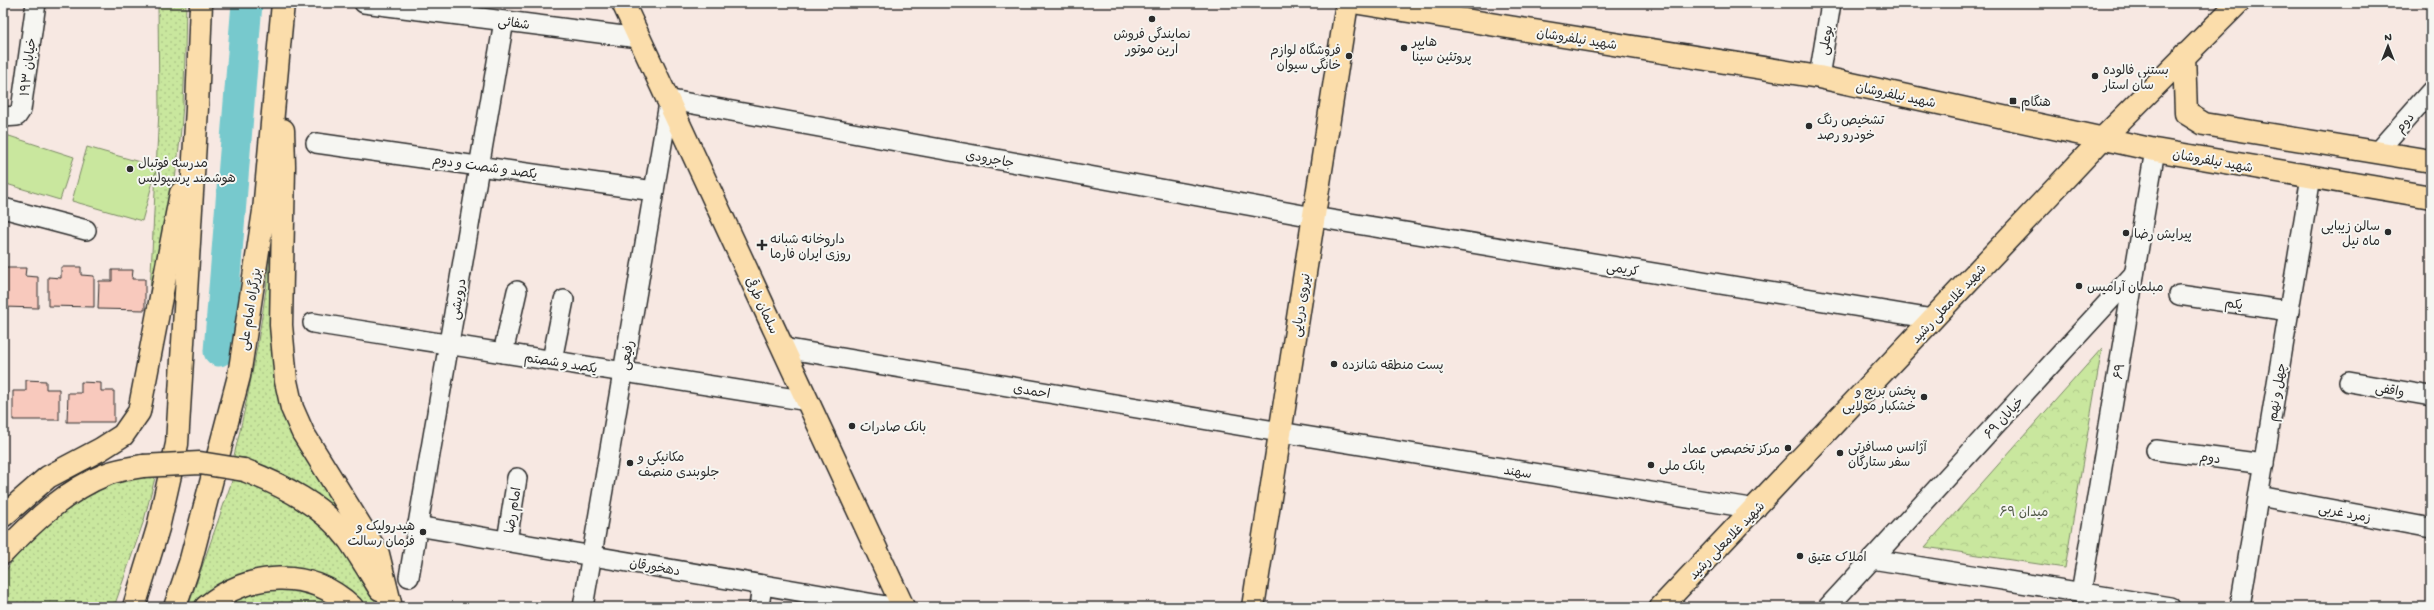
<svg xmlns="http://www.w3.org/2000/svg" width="2434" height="610" font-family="'Gochi Hand','Playpen Sans Arabic',sans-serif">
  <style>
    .grass { fill: url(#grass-dots); stroke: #7a8964 }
    .forest { fill: url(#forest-crowns); stroke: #7a8964 }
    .pitch { fill: #c9e79e; stroke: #7a8964 }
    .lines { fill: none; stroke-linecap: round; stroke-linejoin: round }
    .river { stroke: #77c9cd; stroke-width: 31 }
    .building { fill: #f8c9bd; stroke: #2b2b2b }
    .minor-casing { stroke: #2b2b2b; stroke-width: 22 }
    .major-casing { stroke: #2b2b2b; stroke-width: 25 }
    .highway-casing { stroke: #2b2b2b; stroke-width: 25 }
    .minor { stroke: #f6f6f2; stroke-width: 19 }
    .major { stroke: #fbddab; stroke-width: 22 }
    .highway { stroke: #fbddab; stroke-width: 22 }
    .highway-bridge-casing { stroke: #2b2b2b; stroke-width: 25; stroke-linecap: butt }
    .highway-bridge { stroke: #fbddab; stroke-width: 22 }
    .poi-dot { fill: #2b2b2b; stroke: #f6f6f2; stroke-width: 1.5 }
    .labels { text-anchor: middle; stroke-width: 4; stroke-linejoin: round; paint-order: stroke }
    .street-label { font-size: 13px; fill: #2b2b2b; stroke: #f6f6f2 }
    .poi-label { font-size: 13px; fill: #2b2b2b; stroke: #f6f6f2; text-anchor: start }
    .park-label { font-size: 13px; fill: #525a48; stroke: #f6f6f2 }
  </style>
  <defs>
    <pattern id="grass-dots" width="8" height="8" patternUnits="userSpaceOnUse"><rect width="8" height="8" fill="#c9e79e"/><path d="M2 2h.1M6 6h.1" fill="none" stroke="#adc688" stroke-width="1.8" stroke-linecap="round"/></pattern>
    <pattern id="forest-crowns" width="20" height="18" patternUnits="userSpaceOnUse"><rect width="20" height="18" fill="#c9e79e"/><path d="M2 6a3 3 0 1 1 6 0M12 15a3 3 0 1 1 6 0" fill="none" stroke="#adc688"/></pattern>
  </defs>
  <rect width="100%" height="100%" fill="#f7e8e2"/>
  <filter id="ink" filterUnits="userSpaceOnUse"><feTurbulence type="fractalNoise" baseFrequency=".025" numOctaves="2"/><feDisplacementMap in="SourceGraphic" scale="8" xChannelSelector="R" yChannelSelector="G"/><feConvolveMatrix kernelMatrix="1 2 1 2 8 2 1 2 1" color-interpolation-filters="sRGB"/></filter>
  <g filter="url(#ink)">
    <g class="grass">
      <path d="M158,3H186C185,48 185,94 180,139C173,205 160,269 148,334L159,110Z"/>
      <path d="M273,227L276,373L373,563L233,460C252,382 266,307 273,227Z"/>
      <path d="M156,474L144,520L114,607H3V575L16,555L40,529L85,494L119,480Z"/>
      <path d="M233,478C308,500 345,538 378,607H361L309,574L198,607H188Z"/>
      <path d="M306,586L341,607H213L238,593Z"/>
    </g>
    <path class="forest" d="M2102,348L2065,568L1925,547Z"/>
    <g class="pitch">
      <path d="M3,134L74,157L60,200L3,183Z"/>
      <path d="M87,147L157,167L142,221L72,201Z"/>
    </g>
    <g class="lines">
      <path class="river" d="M219,351L247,3"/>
    </g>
    <g class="building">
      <path d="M61,267H81V275L94,276V307L48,306V277L61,278Z"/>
      <path d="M5,268H26L25,276L38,277V308L3,307V279H5Z"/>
      <path d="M112,270H133L132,279H145V310L98,309L99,281H112Z"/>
      <path d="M26,380L46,381V389H59V420H13V391H26Z"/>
      <path d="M81,382L101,383V391H114V422H67L68,393H81Z"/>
      <path d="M3,393H7L6,424H3Z"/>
    </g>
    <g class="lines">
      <g class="minor-casing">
        <g id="minor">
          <path d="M364,3L639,38"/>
          <path d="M1819,77L1831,3"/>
          <path d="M666,99L1314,217L1933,319"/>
          <path d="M3,117L17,116L21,110L36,3"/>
          <path d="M316,143L654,191"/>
          <path d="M2377,152L2431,91"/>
          <path d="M3,208L86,230"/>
          <path d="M2179,295L2289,311"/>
          <path d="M313,323L808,401"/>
          <path d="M783,348L1280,432L1756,509"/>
          <path d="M503,353L517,291"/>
          <path d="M552,360L564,300"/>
          <path d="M2349,382L2431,396"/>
          <path d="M2156,450L2264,464"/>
          <path d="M2259,496L2431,528"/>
          <path d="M417,526L892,607"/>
          <path d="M507,541L517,478"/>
          <path d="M1872,559L2170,607"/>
          <path d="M409,577L504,21"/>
          <path d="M2081,593L2155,150"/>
          <path d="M583,607L669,103"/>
          <path d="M759,607L762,585"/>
          <path d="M1828,607L2134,274"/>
          <path d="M2240,607L2311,177"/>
        </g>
      </g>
      <g class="major-casing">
        <g id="major">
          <path d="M623,3L903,607"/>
          <path d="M1359,3L1819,77L2155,150L2431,197"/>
          <path d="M2184,55L2186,113L2204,124L2431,161"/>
          <path d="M1253,607L1347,3"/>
          <path d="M1661,607L2103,138L2238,3"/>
        </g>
      </g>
      <g class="highway-casing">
        <g id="highway">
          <path d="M283,130L284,166L281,325L286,381L292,408L303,433L378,554L391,607"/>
          <path d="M244,470C284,486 323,505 349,540C360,556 370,573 380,589"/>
          <path d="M3,516L48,477L101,449L123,435L139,412L181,193"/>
          <path d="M3,553C33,522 66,490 107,474C118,470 131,468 143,466"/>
          <path d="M134,607L158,528L177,444L197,108L201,3"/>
          <path d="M175,607L190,563L239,376L264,211L283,3"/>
          <path d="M206,607C248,571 310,567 352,607"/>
        </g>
      </g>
      <use href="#minor" class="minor"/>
      <use href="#major" class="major"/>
      <use href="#highway" class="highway"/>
      <g class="highway-bridge-casing">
        <path id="highway-bridge" d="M143,466L200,463L244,470"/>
      </g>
      <use href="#highway-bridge" class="highway-bridge"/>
    </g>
  </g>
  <g class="poi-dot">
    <circle cx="1152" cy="19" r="4"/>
    <circle cx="1404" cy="48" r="4"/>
    <circle cx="1349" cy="56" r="4"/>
    <circle cx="2095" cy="76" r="4"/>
    <rect x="2009" y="97" width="8" height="8" rx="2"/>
    <circle cx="1809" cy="126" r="4"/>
    <circle cx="130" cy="169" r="4"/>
    <circle cx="2388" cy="232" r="4"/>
    <circle cx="2126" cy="233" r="4"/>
    <path d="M760 239h4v4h4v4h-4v4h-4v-4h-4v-4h4z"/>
    <circle cx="2079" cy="286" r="4"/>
    <circle cx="1334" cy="364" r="4"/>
    <circle cx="1924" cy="397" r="4"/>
    <circle cx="852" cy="426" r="4"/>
    <circle cx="1788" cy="448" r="4"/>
    <circle cx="1840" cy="453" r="4"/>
    <circle cx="630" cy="463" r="4"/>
    <circle cx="1651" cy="465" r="4"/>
    <circle cx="423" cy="532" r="4"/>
    <circle cx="1800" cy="556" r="4"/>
  </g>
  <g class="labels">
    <g class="street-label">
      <text transform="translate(514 22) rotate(7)" y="5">شفائی</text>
      <text transform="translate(1577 38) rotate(9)" y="5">شهید نیلفروشان</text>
      <text transform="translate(1825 40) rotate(-81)" y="5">بوعلی</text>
      <text transform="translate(27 67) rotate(-83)" y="5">خیابان ۱۹۳</text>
      <text transform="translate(1896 94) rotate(12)" y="5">شهید نیلفروشان</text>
      <text transform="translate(2404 122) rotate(-49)" y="5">دوم</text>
      <text transform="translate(990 158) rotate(10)" y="5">جاجرودی</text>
      <text transform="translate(2213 160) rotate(10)" y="5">شهید نیلفروشان</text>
      <text transform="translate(485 166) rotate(8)" y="5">یکصد و شصت و دوم</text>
      <text transform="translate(1623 268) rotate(9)" y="5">کریمی</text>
      <text transform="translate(457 299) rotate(-80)" y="5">درویشی</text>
      <text transform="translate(1948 303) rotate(-47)" y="5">شهید غلامعلی رشید</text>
      <text transform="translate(2234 303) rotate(9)" y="5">یکم</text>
      <text transform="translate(763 305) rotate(65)" y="5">سلمان طرقی</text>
      <text transform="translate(1300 305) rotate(-81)" y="5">نیروی دریایی</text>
      <text transform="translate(249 309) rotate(-81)" y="5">بزرگراه امام علی</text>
      <text transform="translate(626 355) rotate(-80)" y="5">رفیعی</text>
      <text transform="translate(561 362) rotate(9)" y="5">یکصد و شصتم</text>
      <text transform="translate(2118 371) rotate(-81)" y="5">۶۹</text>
      <text transform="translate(2390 389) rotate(10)" y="5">واقفی</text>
      <text transform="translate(1032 390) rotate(10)" y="5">احمدی</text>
      <text transform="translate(2276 392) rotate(-81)" y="5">چهل و نهم</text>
      <text transform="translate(2003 417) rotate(-47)" y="5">خیابان ۶۹</text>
      <text transform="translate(2210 457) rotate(7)" y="5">دوم</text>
      <text transform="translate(1518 471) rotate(9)" y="5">سهند</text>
      <text transform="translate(512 510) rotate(-81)" y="5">امام رضا</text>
      <text transform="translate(2345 512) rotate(11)" y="5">زمرد غربی</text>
      <text transform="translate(1726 540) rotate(-46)" y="5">شهید غلامعلی رشید</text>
      <text transform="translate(655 566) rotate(10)" y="5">دهخورقان</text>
    </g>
    <g class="poi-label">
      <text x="1152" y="38" text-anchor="middle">نمایندگی فروش<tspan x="1152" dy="15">ارین موتور</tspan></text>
      <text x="1412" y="46">هایپر<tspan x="1412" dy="15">پروتئین سینا</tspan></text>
      <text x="1341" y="54" text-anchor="end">فروشگاه لوازم<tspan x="1341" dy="15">خانگی سیوان</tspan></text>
      <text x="2103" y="74">بستنی فالوده<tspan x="2103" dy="15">سان استار</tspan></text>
      <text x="2021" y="106">هنگام</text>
      <text x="1817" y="124">تشخیص رنگ<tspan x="1817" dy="15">خودرو رصد</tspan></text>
      <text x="138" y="167">مدرسه فوتبال<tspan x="138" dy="15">هوشمند پرسپولیس</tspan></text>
      <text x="2380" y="230" text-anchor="end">سالن زیبایی<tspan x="2380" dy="15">ماه نیل</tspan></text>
      <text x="2134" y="238">پیرایش رضا</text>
      <text x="770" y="243">داروخانه شبانه<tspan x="770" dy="15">روزی ایران فارما</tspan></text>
      <text x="2087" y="291">مبلمان آرامیس</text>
      <text x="1342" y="369">پست منطقه شانزده</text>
      <text x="1916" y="395" text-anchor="end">پخش برنج و<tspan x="1916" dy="15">خشکبار مولایی</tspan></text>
      <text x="860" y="431">بانک صادرات</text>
      <text x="1848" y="451">آژانس مسافرتی<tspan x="1848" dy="15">سفر ستارگان</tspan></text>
      <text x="1780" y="453" text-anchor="end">مرکز تخصصی عماد</text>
      <text x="638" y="461">مکانیکی و<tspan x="638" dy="15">جلوبندی منصف</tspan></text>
      <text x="1659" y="470">بانک ملی</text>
      <text x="415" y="530" text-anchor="end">هیدرولیک و<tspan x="415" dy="15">فرمان رسالت</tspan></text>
      <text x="1808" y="561">املاک عتیق</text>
    </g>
    <g class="park-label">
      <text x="2024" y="516">میدان ۶۹</text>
    </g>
  </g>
  <rect width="2434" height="610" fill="none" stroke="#f6f6f2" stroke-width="16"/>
  <rect x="8" y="8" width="2418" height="594" fill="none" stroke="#2b2b2b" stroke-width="1.5" filter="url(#ink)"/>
  <g transform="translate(2388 46)" stroke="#f6f6f2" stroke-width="3" paint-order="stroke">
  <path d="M0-3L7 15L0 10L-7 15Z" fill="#2b2b2b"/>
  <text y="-6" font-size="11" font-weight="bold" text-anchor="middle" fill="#2b2b2b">N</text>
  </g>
</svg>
